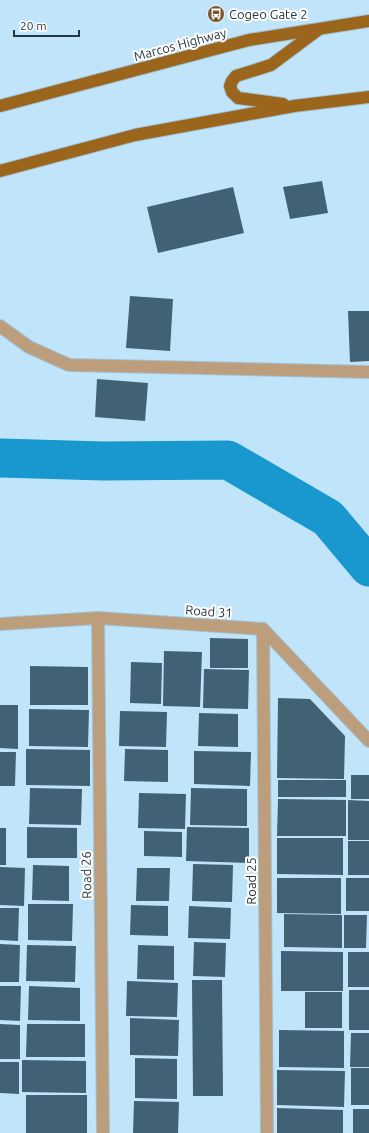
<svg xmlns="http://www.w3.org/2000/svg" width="369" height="1133" font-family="Ubuntu,sans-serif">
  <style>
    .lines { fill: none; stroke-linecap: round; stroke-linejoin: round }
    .river { stroke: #1898ce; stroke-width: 39 }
    .building { fill: #406274 }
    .minor-casing { stroke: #a2c2d5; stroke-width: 14 }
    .major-casing { stroke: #a2c2d5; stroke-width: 14 }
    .minor { stroke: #bc9e7d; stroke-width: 12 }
    .major { stroke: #9b651c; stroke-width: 12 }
    .labels { text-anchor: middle; stroke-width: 4; stroke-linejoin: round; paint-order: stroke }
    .poi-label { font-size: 13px; fill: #28363f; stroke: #fff; text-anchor: start }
    .street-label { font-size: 13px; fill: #28363f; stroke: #fff }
  </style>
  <rect width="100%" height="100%" fill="#c0e5fa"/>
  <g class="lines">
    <path class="river" d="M0,458L103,461L228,460L328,518L369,567"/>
  </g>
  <g class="building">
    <path d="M322,181L328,213L290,219L283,187Z"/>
    <path d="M233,187L244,233L158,253L147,207Z"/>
    <path d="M130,296L173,299L170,351L126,348Z"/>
    <path d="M348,311H369V361L350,362Z"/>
    <path d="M97,379L148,383L145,421L95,417Z"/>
    <path d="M210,638L248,639V668H210Z"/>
    <path d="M164,651L202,652L200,707L163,706Z"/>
    <path d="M131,662L162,663L161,704L130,703Z"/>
    <path d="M30,666L88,667V705H30Z"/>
    <path d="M204,669L249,670L248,709L203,708Z"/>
    <path d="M278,698L310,699L345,736L344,779L277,778Z"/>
    <path d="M0,705H18V749L0,748Z"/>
    <path d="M29,709L89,710L88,747L29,746Z"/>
    <path d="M120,711L167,712L166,747L119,746Z"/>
    <path d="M199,713L238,714V747L198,746Z"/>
    <path d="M26,749L90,750V786L26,785Z"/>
    <path d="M125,749L168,750V782L124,781Z"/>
    <path d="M194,751L251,752L250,786L194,784Z"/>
    <path d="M0,752H16L15,786H0Z"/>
    <rect x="351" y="775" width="18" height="24"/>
    <rect x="278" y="780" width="68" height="17"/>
    <path d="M30,788L82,789L81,825L29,824Z"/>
    <path d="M191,788L247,789V826L190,825Z"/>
    <path d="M139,793L186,794L185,829L138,828Z"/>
    <path d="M278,799L346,800V836H277Z"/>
    <path d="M348,800L369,801V840H348Z"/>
    <path d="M27,827L77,828V858H27Z"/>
    <path d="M187,827L249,828V863L186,861Z"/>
    <rect x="0" y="828" width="6" height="37"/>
    <path d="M144,831L182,832V857L144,856Z"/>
    <path d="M277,838H343V875L277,874Z"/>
    <rect x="348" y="841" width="21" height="34"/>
    <path d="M193,864L233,865L232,902L192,901Z"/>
    <path d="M33,865L69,866V901L32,900Z"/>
    <path d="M0,867L25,868L24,906L0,905Z"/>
    <path d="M137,868H170L169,901H136Z"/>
    <path d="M277,878H341V914L277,913Z"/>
    <rect x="346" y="878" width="23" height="33"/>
    <path d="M28,904H73L72,941L28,940Z"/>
    <path d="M131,905L168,906V936L130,935Z"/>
    <path d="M189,906L231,908L230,939L188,938Z"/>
    <path d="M0,908H19L18,941L0,940Z"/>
    <path d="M284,914L342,915V948L284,947Z"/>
    <path d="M344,915H367L366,948H344Z"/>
    <path d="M194,942L226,943L225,977L193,976Z"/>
    <path d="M0,944L20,945L19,982H0Z"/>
    <path d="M27,945L76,946L75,982L26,981Z"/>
    <path d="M138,945L174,946V980L137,979Z"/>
    <path d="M281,951L343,952V991H281Z"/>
    <rect x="348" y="952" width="21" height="35"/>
    <path d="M192,980H222L223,1096H193Z"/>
    <path d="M127,981L178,983L177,1017L126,1016Z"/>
    <path d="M0,986H21L20,1021L0,1020Z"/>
    <path d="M29,986L80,988V1021L28,1020Z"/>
    <rect x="349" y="990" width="20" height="40"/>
    <rect x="305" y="992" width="37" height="36"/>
    <path d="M130,1018L179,1020L178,1056L130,1055Z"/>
    <path d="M0,1024L20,1025V1059H0Z"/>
    <path d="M27,1024H85V1057H26Z"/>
    <path d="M279,1030L344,1031V1068L279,1067Z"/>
    <path d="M351,1033H369V1067H350Z"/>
    <path d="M135,1058L177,1059V1099L135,1098Z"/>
    <path d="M22,1060L86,1061V1093L22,1092Z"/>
    <path d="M0,1062H19V1094L0,1093Z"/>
    <rect x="351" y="1068" width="18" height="37"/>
    <path d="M277,1070L345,1071L344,1107L277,1105Z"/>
    <rect x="26" y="1095" width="61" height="38"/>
    <path d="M134,1101L179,1102L178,1133H133Z"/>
    <path d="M277,1108L343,1110V1133H277Z"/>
    <rect x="353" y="1109" width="16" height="24"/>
  </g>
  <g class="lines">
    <g class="minor-casing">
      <g id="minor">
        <path d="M0,326L29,347L69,365L369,372"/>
        <path d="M98,618L103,1133"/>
        <path d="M0,624L98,618L263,629L369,741"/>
        <path d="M263,629L267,1133"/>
      </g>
    </g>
    <g class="major-casing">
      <g id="major">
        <path d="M283,104L238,98L232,92L230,86L232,81L236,76L271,65L318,30"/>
        <path d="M0,106L249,40L369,21"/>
        <path d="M0,171L135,135L294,106L369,97"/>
      </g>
    </g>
    <use href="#minor" class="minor"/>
    <use href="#major" class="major"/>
  </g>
  <defs>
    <g id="bus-disc" transform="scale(0.9)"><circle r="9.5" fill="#78562e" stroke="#fff"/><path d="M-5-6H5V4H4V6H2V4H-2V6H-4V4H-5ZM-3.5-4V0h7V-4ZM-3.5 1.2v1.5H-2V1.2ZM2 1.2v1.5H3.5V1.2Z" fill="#fff"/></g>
  </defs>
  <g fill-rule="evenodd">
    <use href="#bus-disc" x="216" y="14"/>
  </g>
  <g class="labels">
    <g class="poi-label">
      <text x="229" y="19">Cogeo Gate 2</text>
    </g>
    <g class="street-label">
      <text transform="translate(180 44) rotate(-15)" y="5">Marcos Highway</text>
      <text transform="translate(209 611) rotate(4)" y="5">Road 31</text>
      <text transform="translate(86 875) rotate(-91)" y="5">Road 26</text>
      <text transform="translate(251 881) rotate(-90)" y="5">Road 25</text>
    </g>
  </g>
  <path d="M14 30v6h65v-6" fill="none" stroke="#28363f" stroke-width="2"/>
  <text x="20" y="30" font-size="12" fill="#28363f" stroke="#ffffff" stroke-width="3" paint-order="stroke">20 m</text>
</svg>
